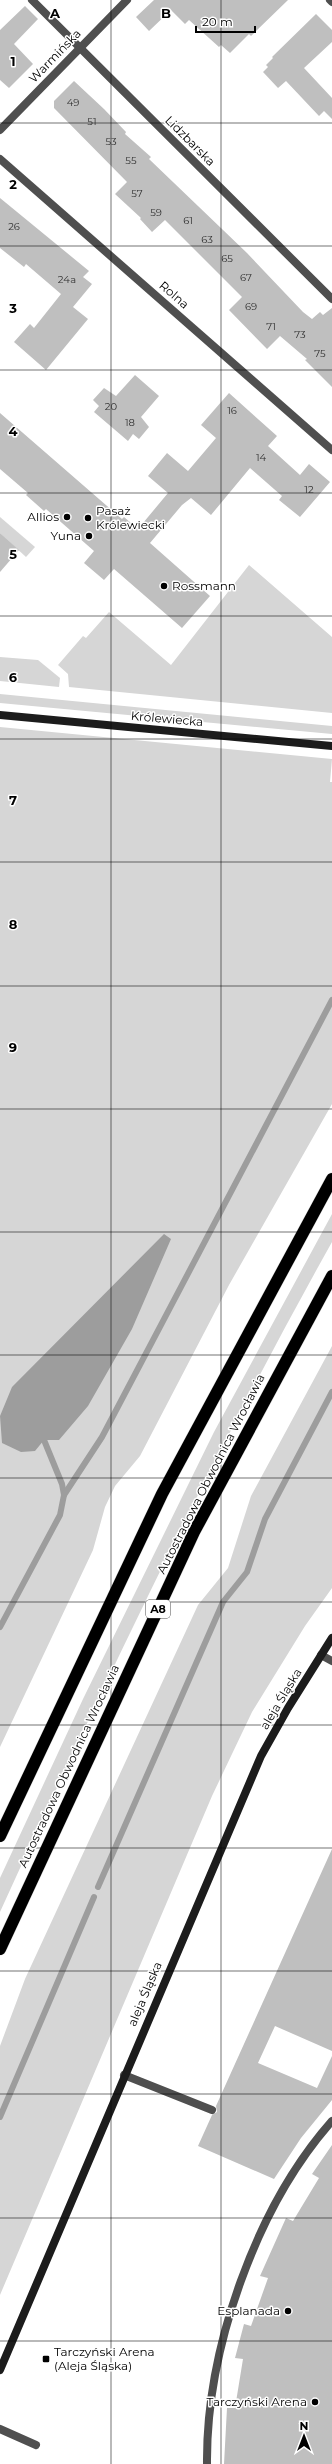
<svg xmlns="http://www.w3.org/2000/svg" width="332" height="2464" font-family="Montserrat,sans-serif">
  <style>
    .green { fill: #d6d6d6 }
    .water { fill: #9d9d9d }
    .lines { fill: none; stroke-linecap: round; stroke-linejoin: round }
    .stream { stroke: #9d9d9d; stroke-width: 6 }
    .building { fill: #bfbfbf }
    .highway-casing { stroke: #dbdbdb; stroke-width: 13 }
    .lane { stroke: #4f4f4f; stroke-width: 8 }
    .street { stroke: #4f4f4f; stroke-width: 8 }
    .secondary { stroke: #1c1c1c; stroke-width: 8 }
    .highway { stroke: #000; stroke-width: 12 }
    .grid { fill: none; stroke: #000; stroke-width: 1; stroke-opacity: 0.55 }
    .poi-dot { fill: #000; stroke: #fff; stroke-width: 1.5 }
    .labels { text-anchor: middle; stroke-width: 3; stroke-linejoin: round; paint-order: stroke }
    .number-label { font-size: 10px; fill: #303030 }
    .shield { fill: #fff; stroke: #4c4c4c; stroke-width: 1 }
    .shield-label { font-size: 11px; font-weight: bold; fill: #000 }
    .street-label { font-size: 12px; fill: #000; stroke: #fff }
    .poi-label { font-size: 12px; fill: #000; stroke: #fff; text-anchor: end }
    .grid-label { font-size: 13px; text-anchor: middle; font-weight: bold; fill: #000; stroke: #fff; stroke-width: 3; stroke-linejoin: round; paint-order: stroke }
  </style>
  <rect width="100%" height="100%" fill="#fff"/>
  <g class="green">
    <path d="M0,517L35,547L26,557L0,533Z"/>
    <path d="M249,565L332,637V713L69,687L68,674L58,665L83,636L86,638L109,612L171,665Z"/>
    <path d="M0,657L38,660L60,678L59,687L0,681Z"/>
    <path d="M0,694L332,726V734L0,703Z"/>
    <path d="M0,727L332,759L330,782H332V1104L229,1285L140,1456L115,1486L105,1507L93,1550L0,1747Z"/>
    <path d="M332,1214V1242C210,1460 103,1685 0,1912V1878L83,1699L214,1432Z"/>
    <path d="M332,1346V1588L305,1626L252,1712L212,1796L0,2295V2046L25,1979L198,1605L228,1568L251,1496Z"/>
  </g>
  <path class="water" d="M164,1234L171,1239L132,1329L88,1406L59,1440H44L35,1451L21,1452L2,1443L0,1416L12,1387Z"/>
  <g class="lines">
    <g class="stream">
      <path d="M44,1440L62,1484L64,1495"/>
      <path d="M0,1627L60,1515L64,1495L102,1437L332,1000"/>
      <path d="M98,1887L223,1602L247,1572L265,1519L332,1392"/>
      <path d="M0,2117L94,1897"/>
    </g>
  </g>
  <g class="building">
    <path d="M154,0H288L251,36L249,34L230,53L221,45L219,47L189,20L185,24L171,10L149,31L136,17Z"/>
    <path d="M25,6L38,19L14,44L33,64L9,88L0,80V30Z"/>
    <path d="M316,14L332,30V42L304,68L332,98V119L324,111L319,116L286,81L278,88L263,72L268,67L266,65L273,58L272,57Z"/>
    <path d="M74,81L104,109L126,132L125,134L151,157L149,159L247,253L303,312L312,319L320,312L323,315L332,308V387L305,360L307,359L280,336L267,349L229,310L242,297L165,220L152,232L140,219L141,218L115,194L127,182L54,108V101Z"/>
    <path d="M0,198L89,271L83,277L92,284L73,307L88,319L46,370L14,342L30,324L34,328L61,294L26,264L24,267L0,248Z"/>
    <path d="M135,375L159,396L141,417L149,427L139,439L133,434L128,441L94,412L99,406L93,400L104,388L116,396Z"/>
    <path d="M229,393L277,436L268,446L300,475L309,464L330,482L300,517L279,500L282,496L250,468L211,515L191,498L182,505L150,543L210,596L182,628L114,569L104,580L84,563L94,551L46,509L44,511L26,495L28,493L0,469V413L122,519L124,517L138,529L168,493L148,476L167,453L188,471L216,438L201,425Z"/>
    <path d="M0,533L19,550L0,572Z"/>
    <path d="M332,1849V2051L275,2026L258,2063L317,2088L332,2056V2100L301,2138L274,2179L198,2146L212,2115L217,2112L216,2106Z"/>
    <path d="M332,2145V2464H224L227,2408H235L243,2359L235,2358L244,2324L251,2326L268,2278L260,2276L286,2218L293,2221L319,2178L312,2174Z"/>
  </g>
  <g class="lines">
    <g class="highway-casing">
      <g id="highway">
        <path d="M0,1836L162,1494L332,1179"/>
        <path d="M0,1949L194,1532L332,1276"/>
      </g>
    </g>
    <g class="lane">
      <path d="M321,1655L332,1661"/>
      <path d="M124,2075L212,2110"/>
      <path d="M0,2429L36,2445"/>
    </g>
    <g class="street">
      <path d="M32,0L332,299"/>
      <path d="M330,0L332,2"/>
      <path d="M0,130L127,0"/>
      <path d="M0,159L332,450"/>
      <path d="M207,2464C206,2349 256,2207 332,2121"/>
    </g>
    <g class="secondary">
      <path d="M0,715L332,746"/>
      <path d="M0,2370L261,1756L288,1708L332,1638"/>
    </g>
    <use href="#highway" class="highway"/>
  </g>
  <path class="grid" d="M111,0V2464M221,0V2464M0,123H332M0,246H332M0,370H332M0,493H332M0,616H332M0,739H332M0,862H332M0,986H332M0,1109H332M0,1232H332M0,1355H332M0,1478H332M0,1602H332M0,1725H332M0,1848H332M0,1971H332M0,2094H332M0,2218H332M0,2341H332"/>
  <g class="poi-dot">
    <circle cx="67" cy="517" r="4"/>
    <circle cx="88" cy="518" r="4"/>
    <circle cx="89" cy="536" r="4"/>
    <circle cx="164" cy="586" r="4"/>
    <circle cx="288" cy="2311" r="4"/>
    <rect x="42" y="2355" width="8" height="8" rx="2"/>
    <circle cx="315" cy="2402" r="4"/>
  </g>
  <g class="labels">
    <g class="number-label">
      <text x="73" y="106">49</text>
      <text x="92" y="125">51</text>
      <text x="111" y="145">53</text>
      <text x="131" y="164">55</text>
      <text x="137" y="197">57</text>
      <text x="156" y="216">59</text>
      <text x="188" y="224">61</text>
      <text x="14" y="230">26</text>
      <text x="207" y="243">63</text>
      <text x="227" y="262">65</text>
      <text x="246" y="281">67</text>
      <text x="67" y="283">24a</text>
      <text x="251" y="310">69</text>
      <text x="271" y="330">71</text>
      <text x="300" y="338">73</text>
      <text x="320" y="357">75</text>
      <text x="111" y="410">20</text>
      <text x="232" y="414">16</text>
      <text x="130" y="426">18</text>
      <text x="261" y="461">14</text>
      <text x="309" y="493">12</text>
    </g>
    <rect class="shield" x="146" y="1600" width="24" height="18" rx="3"/>
    <g class="shield-label">
      <text x="158" y="1613">A8</text>
    </g>
    <g class="street-label">
      <text transform="translate(55 56) rotate(-46)" y="4">Warmińska</text>
      <text transform="translate(190 141) rotate(45)" y="4">Lidzbarska</text>
      <text transform="translate(174 295) rotate(41)" y="4">Rolna</text>
      <text transform="translate(167 719) rotate(5)" y="4">Królewiecka</text>
      <text transform="translate(211 1474) rotate(-63)" y="4">Autostradowa Obwodnica Wrocławia</text>
      <text transform="translate(281 1699) rotate(-59)" y="4">aleja Śląska</text>
      <text transform="translate(69 1766) rotate(-65)" y="4">Autostradowa Obwodnica Wrocławia</text>
      <text transform="translate(145 1994) rotate(-67)" y="4">aleja Śląska</text>
    </g>
    <g class="poi-label">
      <text x="96" y="515" text-anchor="start">Pasaż<tspan x="96" dy="14">Królewiecki</tspan></text>
      <text x="59" y="521">Allios</text>
      <text x="81" y="540">Yuna</text>
      <text x="172" y="590" text-anchor="start">Rossmann</text>
      <text x="280" y="2315">Esplanada</text>
      <text x="54" y="2356" text-anchor="start">Tarczyński Arena<tspan x="54" dy="14">(Aleja Śląska)</tspan></text>
      <text x="307" y="2406">Tarczyński Arena</text>
    </g>
  </g>
  <g class="grid-label">
    <text x="55" y="18">A</text>
    <text x="166" y="18">B</text>
    <text x="13" y="66">1</text>
    <text x="13" y="189">2</text>
    <text x="13" y="313">3</text>
    <text x="13" y="436">4</text>
    <text x="13" y="559">5</text>
    <text x="13" y="682">6</text>
    <text x="13" y="805">7</text>
    <text x="13" y="929">8</text>
    <text x="13" y="1052">9</text>
  </g>
  <g transform="translate(304 2436)" stroke="#ffffff" stroke-width="3" paint-order="stroke">
  <path d="M0-3L7 15L0 10L-7 15Z" fill="#000000"/>
  <text y="-6" font-size="11" font-weight="bold" text-anchor="middle" fill="#000000">N</text>
  </g>
  <path d="M196 26v6h59v-6" fill="none" stroke="#000000" stroke-width="2"/>
  <text x="202" y="26" font-size="12" fill="#000000" stroke="#ffffff" stroke-width="3" paint-order="stroke">20 m</text>
</svg>
